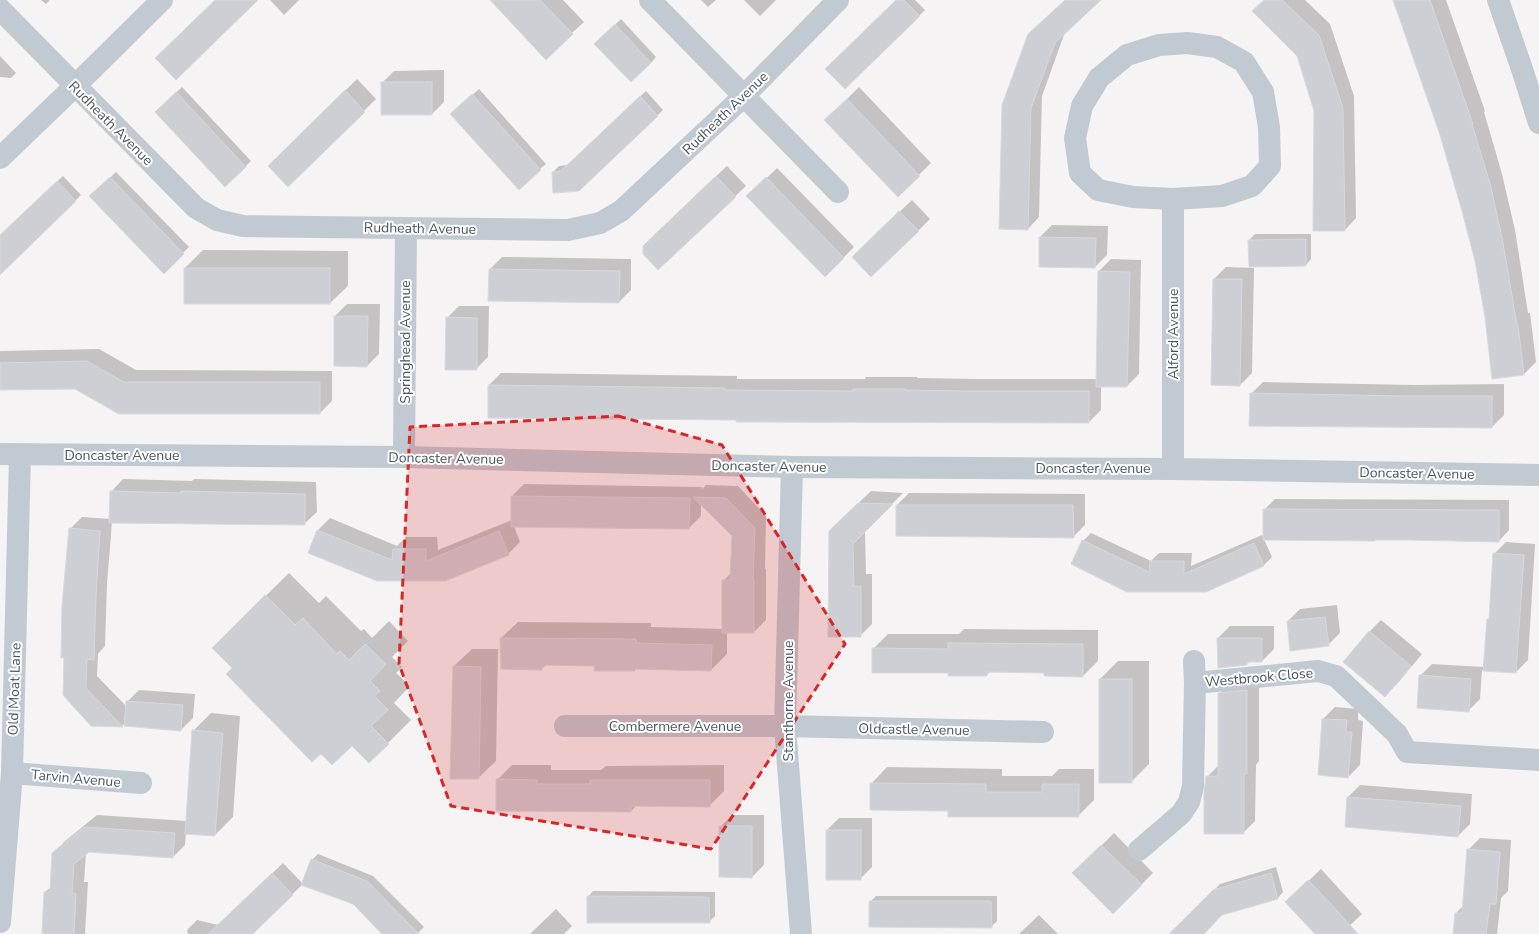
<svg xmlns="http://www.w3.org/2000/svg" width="1539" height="934" font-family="'Nunito Sans',sans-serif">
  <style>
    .shadow { fill: #0003 }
    .building { fill: #cdcfd5; stroke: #d7d9de }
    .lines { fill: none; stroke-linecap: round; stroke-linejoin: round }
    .minor { stroke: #c1cad2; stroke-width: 22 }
    .marked { fill: #d62828; fill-opacity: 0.2; stroke: #d62828; stroke-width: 3; stroke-dasharray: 8 5; stroke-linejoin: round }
    .labels { text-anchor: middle; stroke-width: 4; stroke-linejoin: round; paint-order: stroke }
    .street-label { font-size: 14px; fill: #4a5661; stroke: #fff }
  </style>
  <rect width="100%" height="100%" fill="#f5f3f3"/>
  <g class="shadow">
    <path d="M41,0H50L46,4Z"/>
    <path d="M270,0H299L284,15Z"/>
    <path d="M491,0H563L584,22L572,33Z"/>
    <path d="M701,0H716L708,7Z"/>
    <path d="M744,0H776L760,16Z"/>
    <path d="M897,0H915L925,10L845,88Z"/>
    <path d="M1065,0H1100L1065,32L1042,96L1039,217L1028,229L1000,228L1003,105Z"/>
    <path d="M1265,0H1305L1330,24L1354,96L1356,218L1345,230L1315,110L1298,56Z"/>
    <path d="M1396,0H1446L1485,111L1484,112L1502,174L1515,230L1528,313H1530L1536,362L1524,374L1486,317L1476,261L1441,135Z"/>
    <path d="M621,19L656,57L651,63L601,38Z"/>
    <path d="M0,56L16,73L11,78L0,77Z"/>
    <path d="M444,70V102L432,114L382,83L394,71Z"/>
    <path d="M357,79L376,99L288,186L269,166Z"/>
    <path d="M182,87L251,161L225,186L156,112Z"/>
    <path d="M859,87L931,163L898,195L838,108Z"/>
    <path d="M479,89L546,164L540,169L457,109Z"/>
    <path d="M646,91L663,110L579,190L553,172L559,166L568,165Z"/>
    <path d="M727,166L746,186L658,269L654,235Z"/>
    <path d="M777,168L854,247L825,276L748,196Z"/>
    <path d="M116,172L189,247L164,272L91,196Z"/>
    <path d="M63,176L81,195L2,271L0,269V236Z"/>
    <path d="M912,200L930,219L918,231L865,245Z"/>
    <path d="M1052,225L1108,226L1107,255L1095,267L1040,266V237Z"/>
    <path d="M1255,234H1311V259L1306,265L1249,240Z"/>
    <path d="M203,250L348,251V286L330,303H185V268Z"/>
    <path d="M502,257L631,259V290L619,302L490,269Z"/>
    <path d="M1111,259L1141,260L1139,374L1127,386H1101V410L1089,422L737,419L489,385L501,373L737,376V379H865L866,377H917V378L979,379H1097L1099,271Z"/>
    <path d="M1226,267L1254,268L1252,373L1240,385L1212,384L1214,279Z"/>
    <path d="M347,304H380L379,354L367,366L335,316Z"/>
    <path d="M459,306H489L488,357L476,369L447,318Z"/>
    <path d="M99,349L136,370L332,371V401L320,413L75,388L0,389V351Z"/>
    <path d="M1263,382L1415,385L1504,384V415L1492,427L1251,394Z"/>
    <path d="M123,479L192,481L194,479L316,482L317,512L304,524L112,522L107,584L105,646L98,654L97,676L127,707V702L139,690L195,694L193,718L181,730L126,722L122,726L92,725L64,695L70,529L82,517L110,519L111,492Z"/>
    <path d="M524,484L702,487V489L706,485L738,486L766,516L765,569H766V620L754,632H727V654L711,670L636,668L635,670L596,665H546L541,669L501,638L518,622L651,623V627L723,629V581L731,573L733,536L701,504V516L689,528L514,526L520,542L508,554L445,580L309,553L318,530L330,518L397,546L406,537H437L438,550L512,520V496Z"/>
    <path d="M871,491L903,493L865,531L866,574H872V624L860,636L842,519Z"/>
    <path d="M909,493L1085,494V525L1073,537L897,505Z"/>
    <path d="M1275,499L1509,500V530L1499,541L1264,510Z"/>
    <path d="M1091,533L1151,561L1159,553H1192L1191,566L1262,535L1272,557L1264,565L1206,591L1072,564L1083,541Z"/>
    <path d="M1506,542L1535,544L1528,660L1516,672L1482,670L1480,699L1468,711L1420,676L1432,664L1484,667L1488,620L1490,618L1494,554Z"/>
    <path d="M289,573L319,603L326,596L361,631L364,629L372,638L389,621L408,641L392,657L402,667L396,673L410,686L394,703L411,720L369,762L352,744L233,668L213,648Z"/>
    <path d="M1337,605L1340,633L1328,645L1288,621L1300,609Z"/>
    <path d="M1381,620L1422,654L1397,684L1385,696L1369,632Z"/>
    <path d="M1230,626H1274V649L1262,661H1250L1247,664L1218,638Z"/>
    <path d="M964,629L1098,630V661L1083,676L1045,672H990L986,675L949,672L873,649L888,634H959Z"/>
    <path d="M472,649H498L496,761L478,778L454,666Z"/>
    <path d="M1118,661H1149V764L1131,782H1100V679Z"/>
    <path d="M1259,679V761L1256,765L1255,821L1243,833L1207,777L1219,765V694L1231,682Z"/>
    <path d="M1335,707L1358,709V720L1363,721L1360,765L1348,777L1323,719Z"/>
    <path d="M211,713L240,716L233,817L215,835L186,833L185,845L173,857L89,851L86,853L84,882H88L85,934H43L45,892L51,887L53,854L65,841L97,815L187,821L193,731Z"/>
    <path d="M512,765H551V770H601L606,766L724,765V791L709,806L637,805L631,811L497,780Z"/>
    <path d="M887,767L1002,769V776H1052L1059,769H1094V800L1078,816L949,810L871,784Z"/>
    <path d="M1360,785L1472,794L1470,824L1458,836L1346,826L1348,797Z"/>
    <path d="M732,815H764V865L752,877L720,827Z"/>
    <path d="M839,818H872V867L860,879L827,830Z"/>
    <path d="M1114,833L1153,873L1113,913L1074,873Z"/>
    <path d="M1480,838L1511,840L1508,891L1501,898L1497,934H1454L1456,913L1463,906L1468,850Z"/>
    <path d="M318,854L373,876L424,927L417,934H383L353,904L303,884L251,934H188L187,930L197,920L218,925L283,863L303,884L312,860Z"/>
    <path d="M1276,867L1283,892L1278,898L1222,915L1203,934H1170L1220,884Z"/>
    <path d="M1321,869L1362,914L1341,934H1317L1299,890Z"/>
    <path d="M593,891L715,892V916L709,922L588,897Z"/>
    <path d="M876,896H997V921L991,927L870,902Z"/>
    <path d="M556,909L572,926L564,934H530Z"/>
    <path d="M1039,915L1058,934H1019Z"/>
  </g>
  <g class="building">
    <path d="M215,0H258L176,80L155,58Z"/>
    <path d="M490,0H540L573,34L546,60Z"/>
    <path d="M896,0H904L920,16L845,89L825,69Z"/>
    <path d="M1065,0H1101L1055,43L1031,108L1028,230L999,229L1002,105L1028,34Z"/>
    <path d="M1264,0H1282L1319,35L1343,108L1345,231H1313L1314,111L1297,56L1252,11Z"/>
    <path d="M1393,0H1430L1459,84L1473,124H1472L1491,187L1503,243L1517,325H1518L1524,375L1492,379L1485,317L1475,261L1462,211L1440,135Z"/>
    <path d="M615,24L651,63L631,82L594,44Z"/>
    <rect x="381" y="82" width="51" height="33"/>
    <path d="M345,90L365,112L288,187L268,166Z"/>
    <path d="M176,92L246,167L225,187L155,112Z"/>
    <path d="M472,94L541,170L519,190L450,114Z"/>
    <path d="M640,96L658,116L579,191L553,193L552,172L561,171Z"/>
    <path d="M847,99L920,176L898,197L824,120Z"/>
    <path d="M716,176L736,197L658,270L643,254V246Z"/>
    <path d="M110,177L184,254L164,274L89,196Z"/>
    <path d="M766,177L844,258L825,277L746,196Z"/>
    <path d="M57,181L76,201L0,275V235Z"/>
    <path d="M899,211L919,231L871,277L852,257Z"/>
    <path d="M1039,237L1096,238L1095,268L1039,267Z"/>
    <path d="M1306,239V266L1249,267L1248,240Z"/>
    <rect x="184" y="268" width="146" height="36"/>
    <path d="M489,269L620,271L619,303L488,301Z"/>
    <path d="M1098,271L1130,272L1127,387H1096Z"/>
    <path d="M1213,279H1242L1240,386L1211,385Z"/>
    <path d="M334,316H368L367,367L334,366Z"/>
    <path d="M446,317L477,318V370H445Z"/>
    <path d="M87,361L124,382H320V414H119L75,389L0,390V363Z"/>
    <path d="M488,385L725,388V390L853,391V389H905V390L966,391H1089V423L736,422V420L488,418Z"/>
    <path d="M1250,393L1402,396H1492V428L1249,426Z"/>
    <path d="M110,491L181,493V491L305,494V525L109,523Z"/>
    <path d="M511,496L690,498L689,529L511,527Z"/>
    <path d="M693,497L726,498L755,528L753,581H754V633H722V580H730L732,536Z"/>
    <path d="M858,503L893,504L853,544L854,586H861V637H828L829,531Z"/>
    <path d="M896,505H1073L1074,538L896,536Z"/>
    <path d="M1263,509L1499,510V542L1411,540H1375V541L1263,540Z"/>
    <path d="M69,528L100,531L96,596L94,660L87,659L86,688L123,727L91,726L63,695L64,658H61L62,606Z"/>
    <path d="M317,530L392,560L393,549H426V561L499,531L509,555L445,581H377L308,553Z"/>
    <path d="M1082,540L1149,572L1150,561H1184V574L1254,543L1264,566L1206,592H1127L1071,564Z"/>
    <path d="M1493,553L1524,555L1516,673L1483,671L1487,619H1489Z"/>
    <path d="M265,595L295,625L303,618L337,654L340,651L349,660L365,644L386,664L370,681L380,691L374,696L388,710L371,726L389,744L369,763L352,746L332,765L321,754L312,762L226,674L232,668L212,648Z"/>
    <path d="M1325,617L1329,646L1290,651L1287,621Z"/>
    <path d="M1369,631L1411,666L1385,697L1343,662Z"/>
    <path d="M500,638L636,639V643L712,645L711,671L635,669V671H594L595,666L542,665V670L501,669Z"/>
    <path d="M1217,638H1262V662H1247V665L1218,668Z"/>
    <path d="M948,643L1083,644V677L1044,676V673L987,672V676H948V673H872V648L948,649Z"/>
    <path d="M453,666L481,667L479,779H450Z"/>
    <path d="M1419,675L1471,679L1469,712L1417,708Z"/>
    <rect x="1099" y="679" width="33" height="104"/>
    <path d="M1247,690V774H1244V834H1204V793L1206,776H1218V693Z"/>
    <path d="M126,701L183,705L181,731L124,726Z"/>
    <path d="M1322,719L1347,720L1346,732H1352L1348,778L1318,775Z"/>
    <path d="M192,730L223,733L215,836L185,834Z"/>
    <path d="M496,779L537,780V784H590V780H710V807L631,806V812L496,811Z"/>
    <path d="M870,783L986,784V792H1042V784H1079V817H948V811L870,810Z"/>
    <path d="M1347,797L1461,806L1458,837L1345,827Z"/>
    <path d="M719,826H752V878L719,877Z"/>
    <path d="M84,827L175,833L173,858L89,852L74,864L72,893L76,894L74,934H42L44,892H50L52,853Z"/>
    <rect x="826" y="830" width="35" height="50"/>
    <path d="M1101,845L1142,885L1113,914L1072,873Z"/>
    <path d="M1467,849L1500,852L1496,904H1490L1486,934H1453L1455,913H1462Z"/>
    <path d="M311,859L367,881L419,934H382L353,904L301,885Z"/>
    <path d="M272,873L293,895L262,925L253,934H208Z"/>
    <path d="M1271,873L1278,899L1222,915L1204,934H1169L1213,890Z"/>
    <path d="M1308,880L1330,903L1358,934H1315L1285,902Z"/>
    <path d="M587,896L709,897L710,923H587Z"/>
    <path d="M869,901H991L992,928L869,927Z"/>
  </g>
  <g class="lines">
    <g class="minor">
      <path d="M650,0L838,192"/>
      <path d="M1498,0L1523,72L1539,123"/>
      <path d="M0,9L196,208L217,220L243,226L568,230L600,223L621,211L744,96L838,0"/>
      <path d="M1187,43L1217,47L1244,62L1263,92L1269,127L1270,166L1252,186L1222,196L1173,199L1133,197L1098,190L1080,173L1075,138L1082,106L1099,78L1127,55L1159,45Z"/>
      <path d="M0,158L75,86L162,0"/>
      <path d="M1173,199V469"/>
      <path d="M0,454L404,457L792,467L1173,469L1539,475"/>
      <path d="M404,457L406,228"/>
      <path d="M792,467L785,726L801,934"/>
      <path d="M1194,661L1195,683"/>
      <path d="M565,726H785L1043,732"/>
      <path d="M12,773L141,783"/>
      <path d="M1139,850L1181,814L1189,802L1193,786L1195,683L1318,671L1336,676L1397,734L1407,752L1539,760"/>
      <path d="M0,922L12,773L20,455"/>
    </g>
  </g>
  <path class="marked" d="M618,416L722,445L845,644L711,849L451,806L399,664L410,427Z"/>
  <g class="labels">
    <g class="street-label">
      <text transform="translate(725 113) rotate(-44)" y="5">Rudheath Avenue</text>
      <text transform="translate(111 123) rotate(45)" y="5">Rudheath Avenue</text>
      <text transform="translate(420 228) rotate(1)" y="5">Rudheath Avenue</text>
      <text transform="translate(1173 334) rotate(-90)" y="5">Alford Avenue</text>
      <text transform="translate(405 342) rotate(-90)" y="5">Springhead Avenue</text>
      <text x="122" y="460">Doncaster Avenue</text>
      <text transform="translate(446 458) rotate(1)" y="5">Doncaster Avenue</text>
      <text transform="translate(769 466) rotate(1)" y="5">Doncaster Avenue</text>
      <text x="1093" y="473">Doncaster Avenue</text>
      <text transform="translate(1417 473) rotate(1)" y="5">Doncaster Avenue</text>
      <text transform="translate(1259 677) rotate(-5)" y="5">Westbrook Close</text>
      <text transform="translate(14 689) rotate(-88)" y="5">Old Moat Lane</text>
      <text transform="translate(788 701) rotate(-90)" y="5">Stanthorne Avenue</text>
      <text x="675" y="731">Combermere Avenue</text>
      <text transform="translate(914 729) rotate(1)" y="5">Oldcastle Avenue</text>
      <text transform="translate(76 778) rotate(5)" y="5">Tarvin Avenue</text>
    </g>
  </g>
</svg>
